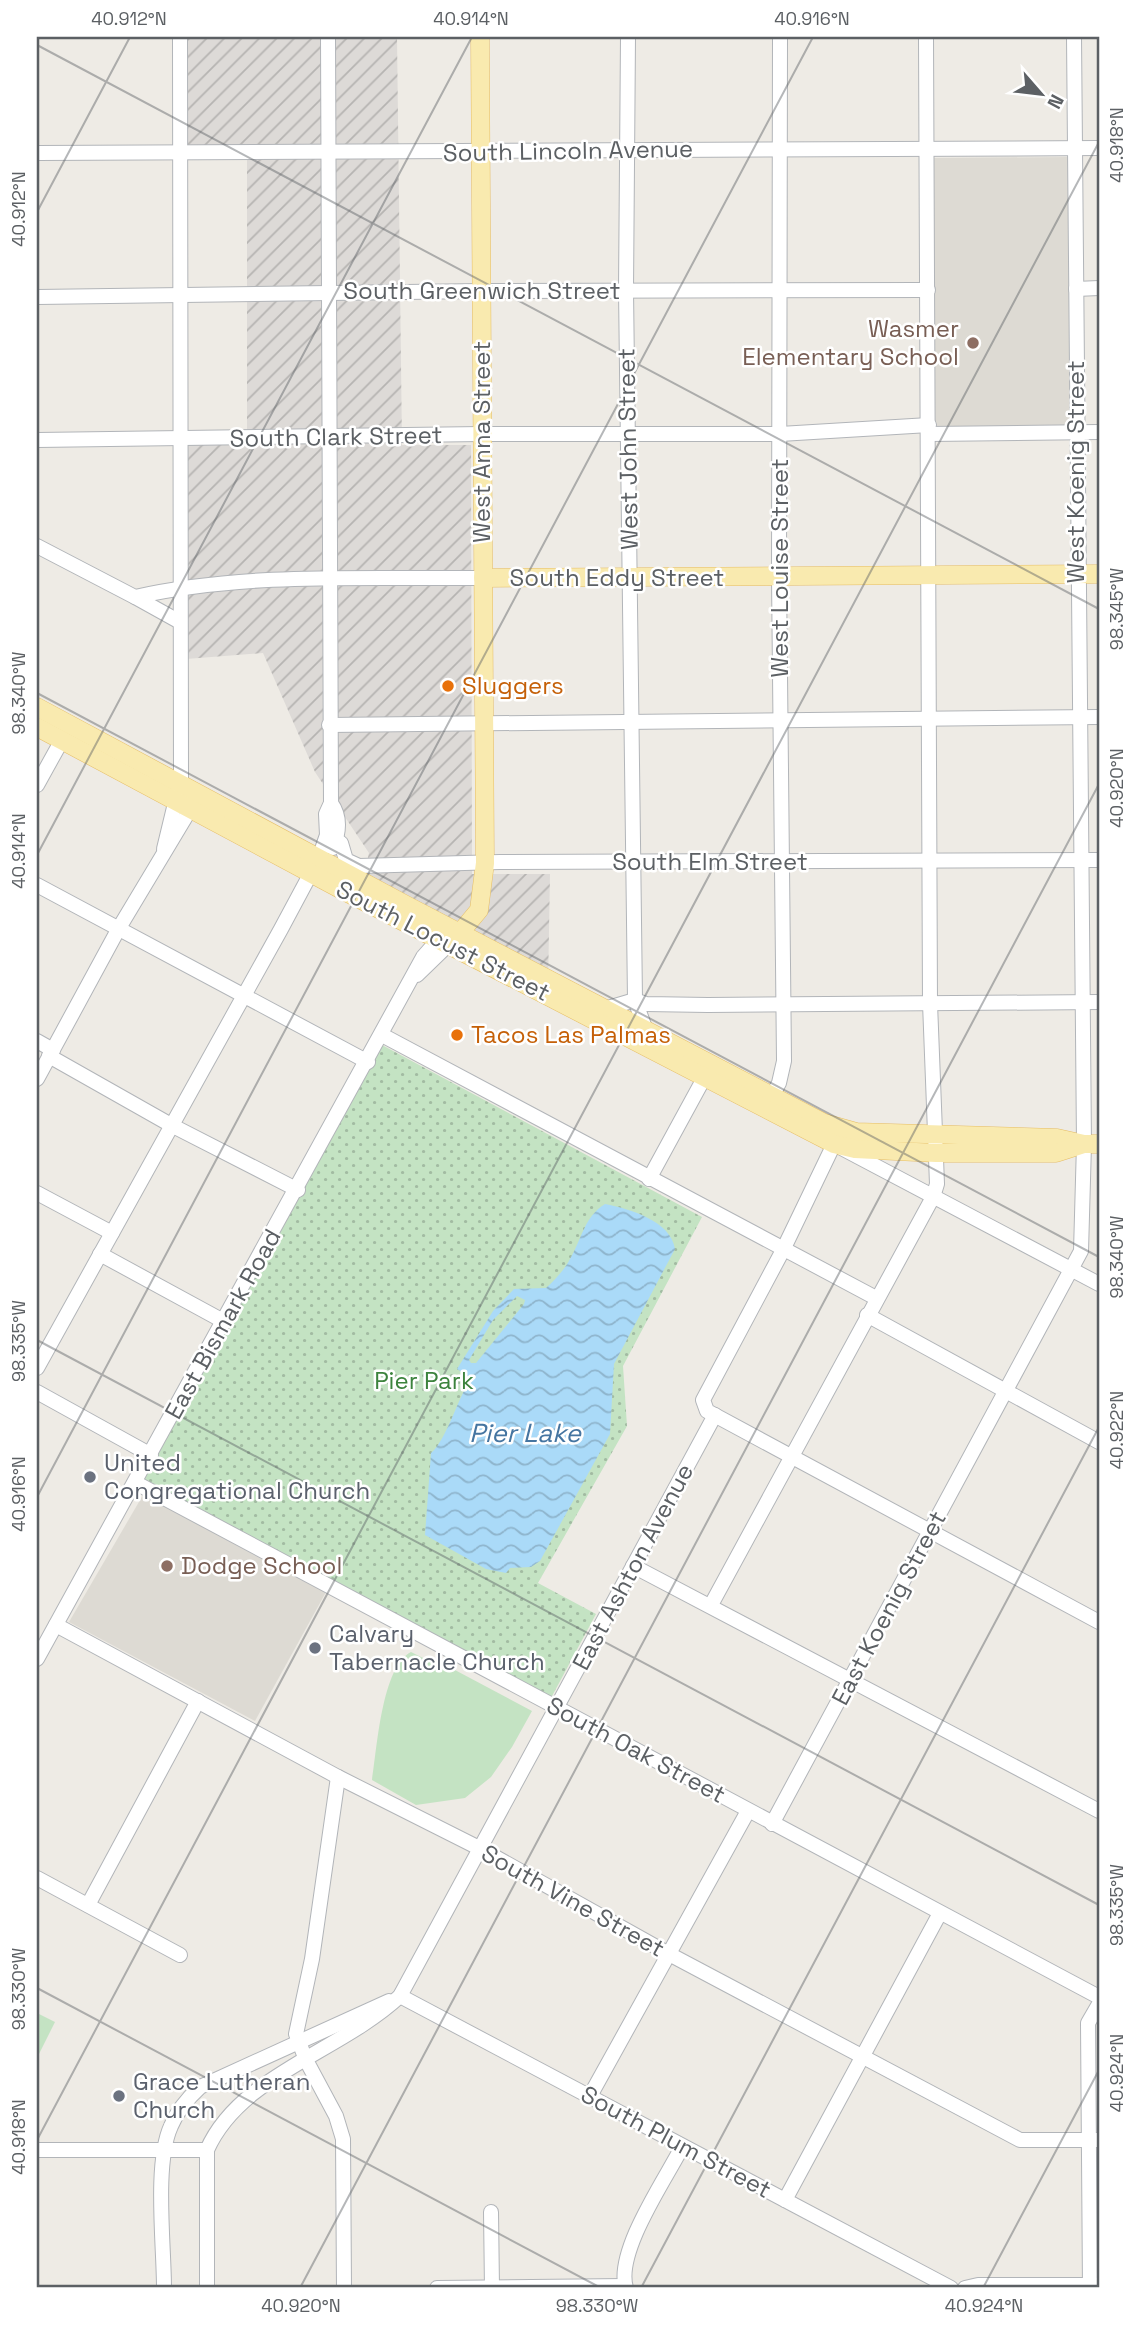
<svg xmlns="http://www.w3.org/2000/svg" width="1136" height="2325" font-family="'Space Grotesk',sans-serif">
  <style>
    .industrial { fill: url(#industrial-furrows) }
    .education { fill: #dddad3 }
    .grass { fill: #c4e3c3 }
    .park { fill: url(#park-dots) }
    .water { fill: url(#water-waves); fill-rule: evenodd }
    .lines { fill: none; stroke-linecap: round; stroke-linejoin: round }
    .minor-casing { stroke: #b2b5b9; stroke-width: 16 }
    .major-casing { stroke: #e6bd65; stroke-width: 19 }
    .minor { stroke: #fff; stroke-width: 14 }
    .major { stroke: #f9eaaf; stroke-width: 18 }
    .ticks { fill: none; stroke: #5c6064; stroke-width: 2; stroke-opacity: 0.45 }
    .education-dot { fill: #8d6e63; stroke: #fff; stroke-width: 2.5 }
    .food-dot { fill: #e8710a; stroke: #fff; stroke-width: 2.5 }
    .worship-dot { fill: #6b7280; stroke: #fff; stroke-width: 2.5 }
    .labels { text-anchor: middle; stroke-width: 5; stroke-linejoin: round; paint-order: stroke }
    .street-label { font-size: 24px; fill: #5c6064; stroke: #fff }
    .education-label { font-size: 24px; fill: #785e54; stroke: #fff; text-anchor: end }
    .food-label { font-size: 24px; fill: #c56008; stroke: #fff; text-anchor: start }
    .park-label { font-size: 24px; fill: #3c833d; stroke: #fff }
    .worship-label { font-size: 24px; fill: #5b616d; stroke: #fff; text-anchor: start }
    .water-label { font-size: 26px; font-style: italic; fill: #4575a1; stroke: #fff }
    .neatline { fill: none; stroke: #5c6064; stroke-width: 2.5 }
    .ticks-label { font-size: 18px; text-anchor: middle; fill: #5c6064 }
  </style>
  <defs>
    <pattern id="industrial-furrows" width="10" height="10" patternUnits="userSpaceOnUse" patternTransform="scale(1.75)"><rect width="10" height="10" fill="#dddad7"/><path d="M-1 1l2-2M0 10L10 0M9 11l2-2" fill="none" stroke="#b6b4b2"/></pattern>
    <pattern id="park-dots" width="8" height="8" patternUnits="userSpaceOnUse" patternTransform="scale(1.75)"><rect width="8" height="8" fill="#c4e3c3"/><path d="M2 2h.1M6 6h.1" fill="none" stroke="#a2bba2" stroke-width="1.8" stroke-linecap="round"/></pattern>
    <pattern id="water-waves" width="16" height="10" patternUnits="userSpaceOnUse" patternTransform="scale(1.75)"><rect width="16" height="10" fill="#aadaf8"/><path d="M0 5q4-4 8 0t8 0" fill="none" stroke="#8eb4cc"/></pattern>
  </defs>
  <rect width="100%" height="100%" fill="#eeebe5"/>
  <path class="industrial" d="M188,37H397L402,445H471L472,874H550L548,987L360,891L369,853L315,772L263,653L186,659V445L247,443V146L186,147Z"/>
  <g class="education">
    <path d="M1068,157L1071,426L934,428V158Z"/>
    <path d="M143,1495L326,1592L255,1721L69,1622Z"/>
  </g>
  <g class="grass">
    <path d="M411,1652L427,1660L438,1661L532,1711L512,1747L491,1777L465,1798L416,1805L372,1780C377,1749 382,1666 411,1652Z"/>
    <path d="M37,2013L55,2022L37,2058Z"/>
  </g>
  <path class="park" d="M382,1045L702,1217L623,1366L627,1426L538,1583L596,1614L551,1698L144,1479Z"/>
  <path class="water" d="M605,1204C630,1209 671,1221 675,1249L614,1364L610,1434L540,1561L531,1567L510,1568L506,1573L486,1569L425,1535L431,1453C446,1441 458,1398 471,1378L457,1369L493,1311L514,1289L546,1288C555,1280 565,1269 570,1259C582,1239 584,1217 605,1204ZM517,1296L525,1300L524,1304L476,1363H471L469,1360L493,1320Z"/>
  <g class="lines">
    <g class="minor-casing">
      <g id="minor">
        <path d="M628,37L626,290L635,1000L645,1028"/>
        <path d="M37,153L1099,148"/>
        <path d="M1076,289L1099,288"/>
        <path d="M37,297L481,291L928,290"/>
        <path d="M929,434L1099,432"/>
        <path d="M37,440L482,434H780L929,425"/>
        <path d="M37,546L135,597C245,572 370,579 483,578"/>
        <path d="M135,597L180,622"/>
        <path d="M329,725L1099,717"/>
        <path d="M37,785L62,740"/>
        <path d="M331,803C341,817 339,832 333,848"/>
        <path d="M336,840L341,843L346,860L359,866L500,862L1099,860"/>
        <path d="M164,849L178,791"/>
        <path d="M37,885L368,1062"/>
        <path d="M417,975L449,944"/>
        <path d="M608,1008L635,1000L646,1004L708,1005L1099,1002"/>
        <path d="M382,1035L876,1298"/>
        <path d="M37,1041L53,1050"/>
        <path d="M49,1056L171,1125L298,1190"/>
        <path d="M37,1079L119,928L191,808L181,784L180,37"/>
        <path d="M772,1096L779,1083L784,1061L779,577L780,37"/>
        <path d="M649,1179L709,1069"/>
        <path d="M37,1193L112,1233"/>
        <path d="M100,1254L225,1322"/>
        <path d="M1099,1284L834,1144L783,1250L703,1400L707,1411L1099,1622"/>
        <path d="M867,1315L1099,1442"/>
        <path d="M37,1368L281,929L319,858L327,835L326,814L331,803L328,37"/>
        <path d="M37,1392L151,1455"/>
        <path d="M136,1483L1099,1997"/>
        <path d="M633,1566L1099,1811"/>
        <path d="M711,1605L933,1197L937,1184L930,1003L926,37"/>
        <path d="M56,1625L338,1777L481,1849L669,1954L1020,2140H1099"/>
        <path d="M37,1659L423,957L438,940"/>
        <path d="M338,1777L312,1959L296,2034L306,2060L336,2116L343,2139L344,2288"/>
        <path d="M772,1824L1081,1251L1084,1144L1074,37"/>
        <path d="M37,1878L180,1955"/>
        <path d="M88,1905L198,1701"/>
        <path d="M400,1996L951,2288"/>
        <path d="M590,2096L748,1811"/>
        <path d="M37,2150H207"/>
        <path d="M785,2200L940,1913"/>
        <path d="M491,2212L492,2288"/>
        <path d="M164,2288C164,2245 154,2163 171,2126C177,2111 188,2098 200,2087L389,2001"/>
        <path d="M207,2288V2150C240,2075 340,2052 400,1996L715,1415"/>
        <path d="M437,2288L625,2286"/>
        <path d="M626,2288C615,2252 665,2180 682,2147"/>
        <path d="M965,2288L978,2285H1099"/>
        <path d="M1090,2288L1088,2023L1099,2004"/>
      </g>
    </g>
    <g class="major-casing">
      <g id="major">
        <path d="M483,578L1099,574"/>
        <path d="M37,707L408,906L824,1123L856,1132L1057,1138L1084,1144H1099"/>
        <path d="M37,727L344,891L834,1144L855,1149L936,1153H1056L1084,1144"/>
        <path d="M454,940L479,910L485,863L480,37"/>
      </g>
    </g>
    <use href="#minor" class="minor"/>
    <use href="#major" class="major"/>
  </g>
  <path class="ticks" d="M37,45L1099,609M37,212L130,37M37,693L1099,1257M37,855L472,37M37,1340L1099,1905M37,1497L813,37M37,1988L601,2288M37,2140L1099,142M300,2288L1099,784M641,2288L1099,1427M983,2288L1099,2070"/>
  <g class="education-dot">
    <circle cx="973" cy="343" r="7"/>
    <circle cx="167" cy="1566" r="7"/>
  </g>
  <g class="food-dot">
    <circle cx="448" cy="686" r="7"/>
    <circle cx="457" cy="1035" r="7"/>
  </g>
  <g class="worship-dot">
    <circle cx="90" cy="1477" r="7"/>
    <circle cx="315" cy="1648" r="7"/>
    <circle cx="119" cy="2096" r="7"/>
  </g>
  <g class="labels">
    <g class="street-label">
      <text transform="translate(568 151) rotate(-1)" y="8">South Lincoln Avenue</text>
      <text x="482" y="299">South Greenwich Street</text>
      <text transform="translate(336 437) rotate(-1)" y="8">South Clark Street</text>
      <text transform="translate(482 442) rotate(-90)" y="8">West Anna Street</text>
      <text transform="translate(628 449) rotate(-91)" y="8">West John Street</text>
      <text transform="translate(1076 472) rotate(-90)" y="8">West Koenig Street</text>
      <text transform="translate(780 568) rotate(-90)" y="8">West Louise Street</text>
      <text x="617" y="586">South Eddy Street</text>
      <text x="710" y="870">South Elm Street</text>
      <text transform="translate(443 941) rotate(27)" y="8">South Locust Street</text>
      <text transform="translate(223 1324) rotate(-61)" y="8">East Bismark Road</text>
      <text transform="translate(633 1567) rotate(-62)" y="8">East Ashton Avenue</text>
      <text transform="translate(889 1608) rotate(-62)" y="8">East Koenig Street</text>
      <text transform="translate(636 1750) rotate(28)" y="8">South Oak Street</text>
      <text transform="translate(573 1901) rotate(29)" y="8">South Vine Street</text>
      <text transform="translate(676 2142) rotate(28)" y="8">South Plum Street</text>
    </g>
    <g class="education-label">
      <text x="959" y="337">Wasmer<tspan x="959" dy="28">Elementary School</tspan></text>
      <text x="181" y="1574" text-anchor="start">Dodge School</text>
    </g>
    <g class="food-label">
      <text x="462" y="694">Sluggers</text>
      <text x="471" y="1043">Tacos Las Palmas</text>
    </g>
    <g class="park-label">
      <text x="424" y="1389">Pier Park</text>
    </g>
    <g class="worship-label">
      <text x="104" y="1471">United<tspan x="104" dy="28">Congregational Church</tspan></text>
      <text x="329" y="1642">Calvary<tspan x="329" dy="28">Tabernacle Church</tspan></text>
      <text x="133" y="2090">Grace Lutheran<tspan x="133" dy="28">Church</tspan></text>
    </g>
    <g class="water-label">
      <text x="525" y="1442">Pier Lake</text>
    </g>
  </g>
  <rect width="1136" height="2325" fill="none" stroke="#ffffff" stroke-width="77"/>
  <g transform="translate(1041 94) rotate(118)" stroke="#ffffff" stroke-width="5" paint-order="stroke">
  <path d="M0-5L12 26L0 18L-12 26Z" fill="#5c6064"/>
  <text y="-10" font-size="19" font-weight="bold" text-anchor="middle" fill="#5c6064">N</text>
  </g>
  <rect x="38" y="38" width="1060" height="2248" class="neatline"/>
  <g class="ticks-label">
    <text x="129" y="25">40.912°N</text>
    <text x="471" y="25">40.914°N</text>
    <text x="812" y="25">40.916°N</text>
    <text transform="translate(1117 145) rotate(-90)" y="6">40.918°N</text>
    <text transform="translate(19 209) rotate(-90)" y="6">40.912°N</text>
    <text transform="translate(1117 609) rotate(-90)" y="6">98.345°W</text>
    <text transform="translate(19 693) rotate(-90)" y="6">98.340°W</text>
    <text transform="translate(1117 788) rotate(-90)" y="6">40.920°N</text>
    <text transform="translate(19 851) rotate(-90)" y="6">40.914°N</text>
    <text transform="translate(1117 1257) rotate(-90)" y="6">98.340°W</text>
    <text transform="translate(19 1341) rotate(-90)" y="6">98.335°W</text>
    <text transform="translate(1117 1430) rotate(-90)" y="6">40.922°N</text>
    <text transform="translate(19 1494) rotate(-90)" y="6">40.916°N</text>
    <text transform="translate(1117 1905) rotate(-90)" y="6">98.335°W</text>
    <text transform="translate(19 1989) rotate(-90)" y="6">98.330°W</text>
    <text transform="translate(1117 2073) rotate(-90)" y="6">40.924°N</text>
    <text transform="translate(19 2137) rotate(-90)" y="6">40.918°N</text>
    <text x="301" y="2312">40.920°N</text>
    <text x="597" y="2312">98.330°W</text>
    <text x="984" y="2312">40.924°N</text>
  </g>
</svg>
